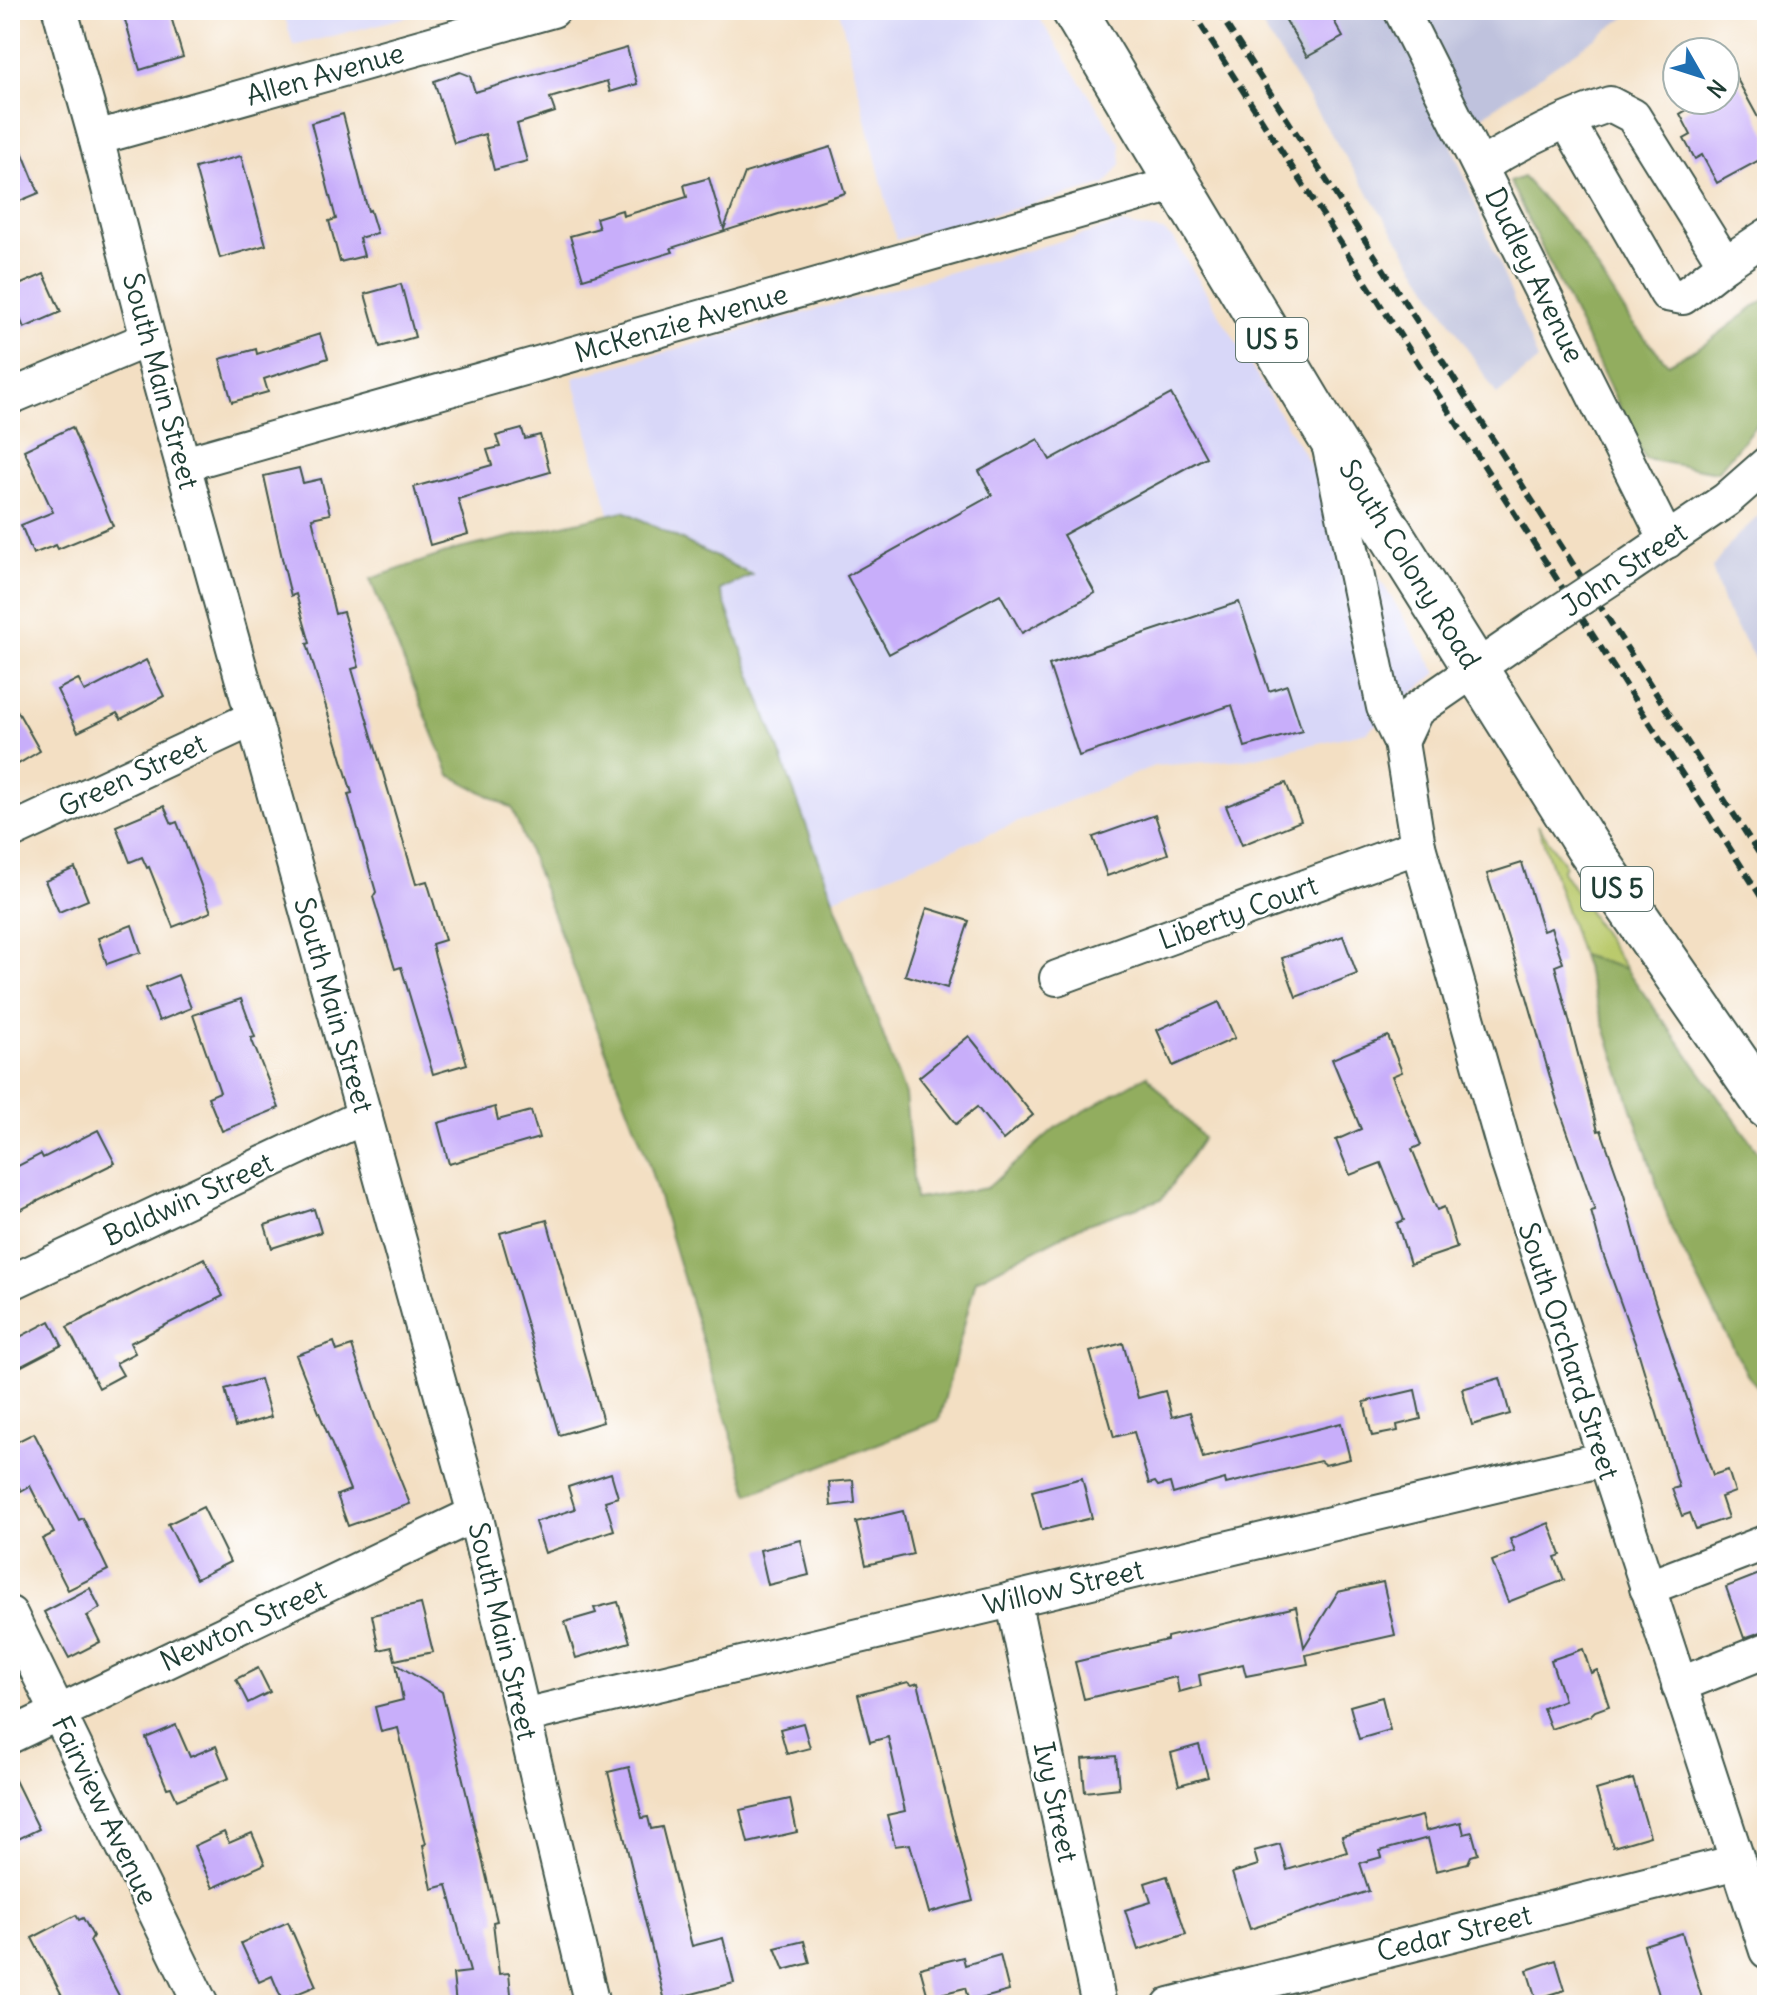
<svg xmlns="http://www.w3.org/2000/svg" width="1777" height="2015" font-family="Delius,sans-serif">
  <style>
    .built { fill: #d8d7f8 }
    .industrial { fill: #bfc2dd }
    .green { fill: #b9c96b; stroke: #6c8350; stroke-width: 2 }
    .forest { fill: #92ad5f; stroke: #58754a; stroke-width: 2 }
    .building { fill: #c8aefa }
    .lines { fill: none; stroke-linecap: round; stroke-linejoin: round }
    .minor-casing { stroke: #3f5549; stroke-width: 38 }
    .major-casing { stroke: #3f5549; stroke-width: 48 }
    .minor { stroke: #fff; stroke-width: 34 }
    .major { stroke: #fff; stroke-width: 44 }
    .rail { stroke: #1f3d34; stroke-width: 6; stroke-dasharray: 12 6; stroke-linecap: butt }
    .minor-bridge-casing { stroke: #3f5549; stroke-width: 38; stroke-linecap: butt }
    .minor-bridge { stroke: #fff; stroke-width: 34 }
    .labels { text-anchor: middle; stroke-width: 6; stroke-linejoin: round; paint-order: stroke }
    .shield { fill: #fff; stroke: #627771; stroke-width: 2 }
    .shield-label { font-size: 26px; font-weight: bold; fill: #1f3d34 }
    .street-label { font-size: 28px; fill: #1f3d34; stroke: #fff }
  </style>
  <rect width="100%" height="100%" fill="#fff"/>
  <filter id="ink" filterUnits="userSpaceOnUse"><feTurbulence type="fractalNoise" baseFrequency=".0125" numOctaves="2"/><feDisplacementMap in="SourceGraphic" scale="16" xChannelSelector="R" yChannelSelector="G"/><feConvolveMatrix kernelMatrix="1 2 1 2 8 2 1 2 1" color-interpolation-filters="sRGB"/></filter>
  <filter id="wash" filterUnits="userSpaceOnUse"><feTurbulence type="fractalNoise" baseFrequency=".006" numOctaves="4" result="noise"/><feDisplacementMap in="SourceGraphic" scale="32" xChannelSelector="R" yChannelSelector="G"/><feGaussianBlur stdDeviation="1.8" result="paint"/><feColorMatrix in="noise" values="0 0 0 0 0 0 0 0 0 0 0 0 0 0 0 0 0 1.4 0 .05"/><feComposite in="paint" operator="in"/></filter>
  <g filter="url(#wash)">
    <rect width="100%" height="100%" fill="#f3dfc3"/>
    <g class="built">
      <path d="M283,10H435L293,46Z"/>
      <path d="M839,10H1034L1120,143L1121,164L1105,185L896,240Z"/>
      <path d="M1121,224L1163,231L1175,241L1437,673L1367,732L1247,759L1154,766L832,899L720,590L751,575L624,511L609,514L573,378Z"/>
    </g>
    <g class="industrial">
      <path d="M1252,10H1636L1495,107L1450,141L1538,360L1497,395Z"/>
      <path d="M1767,508V680L1726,610L1712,568L1732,541Z"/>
    </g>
    <path class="green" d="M1538,825L1565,865L1562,871L1626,969L1581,955Z"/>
    <g class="forest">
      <path d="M1523,177L1576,235L1632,323L1668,364L1705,344L1767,298V412L1717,472L1645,459L1510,182Z"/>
      <path d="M624,511L752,575L720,590L905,1095L915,1199L987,1188L1055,1128L1147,1075L1203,1138L1162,1199L1081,1226L976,1280L939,1420L749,1494L646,1155L512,808L450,775L370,579L455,550Z"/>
      <path d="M1581,955L1626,969L1767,1164V1397L1748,1376L1672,1230Z"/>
    </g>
    <g id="blocks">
      <g class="building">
        <path d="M122,10H169L183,57L140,70Z"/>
        <path d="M1280,10H1328L1343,37L1307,57Z"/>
        <path d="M627,48L637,84L610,92L607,81L550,98L555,112L517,124L527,161L494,170L485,134L454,143L434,81L460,72L470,76L475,92Z"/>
        <path d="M1725,57L1767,134V156L1717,183L1702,155L1695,159L1684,139L1691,135L1680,114L1704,100H1725Z"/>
        <path d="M343,114L368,211L370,210L377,233L359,238L364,256L340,262L329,221L336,219L311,123Z"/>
        <path d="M10,122L39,193L10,205Z"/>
        <path d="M831,147L845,193L671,248L673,252L583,279L570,236L599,228L596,218L622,210L623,216L687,197L684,185L709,178L724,229L745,173Z"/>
        <path d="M241,156L266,245L220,258L195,168Z"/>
        <path d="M44,274L61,312L24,328L10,295V289Z"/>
        <path d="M401,284L415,337L380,347L365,294Z"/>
        <path d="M320,334L328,358L264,379L268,392L232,402L220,359L256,349L257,354Z"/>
        <path d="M1171,394L1206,457L1063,535L1095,593L1022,633L1000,594L889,654L847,576L992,495L979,471L1038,439L1050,460Z"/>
        <path d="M72,427L113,526L58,549L56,545L33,554L21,525L53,512L24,450Z"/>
        <path d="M522,429L525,439L540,435L550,472L458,499L468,534L430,545L414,487L492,465L487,450L500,447L496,436Z"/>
        <path d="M299,468L303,483L321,479L330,514L312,518L335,614L343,612L359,667L352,669L416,884L427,881L445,940L432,944L435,957L467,1064L433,1074L401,967L395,969L373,897L376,892L348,794L352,793L307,644L310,643L296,594L291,596L284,567L264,476Z"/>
        <path d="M1239,602L1269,691L1287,685L1302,731L1245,747L1232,705L1079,756L1049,665Z"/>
        <path d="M146,660L164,696L121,719L117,713L78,732L57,690L78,679L85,692Z"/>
        <path d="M10,698L40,751L18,764L10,750Z"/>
        <path d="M1286,783L1301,821L1242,845L1226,806Z"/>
        <path d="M164,806L172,824L177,822L211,912L173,927L149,867L147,868L142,857L130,862L116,826Z"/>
        <path d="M1155,815L1168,854L1107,876L1093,837Z"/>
        <path d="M1522,863L1543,931L1551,928L1563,963L1555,966L1598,1131L1601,1130L1624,1195L1642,1262L1691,1410L1713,1475L1728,1470L1735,1492L1721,1497L1728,1518L1696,1529L1690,1513L1682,1516L1672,1489L1679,1487L1638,1351L1602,1251L1591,1211L1595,1210L1558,1105L1525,990L1487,874Z"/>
        <path d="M75,868L88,900L59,912L45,881Z"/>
        <path d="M927,908L969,921L947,988L905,975Z"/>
        <path d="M132,925L141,952L107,964L98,938Z"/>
        <path d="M1343,936L1357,974L1296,997L1282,958Z"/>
        <path d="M178,975L191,1008L159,1021L146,988Z"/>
        <path d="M241,999L255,1037L251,1038L279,1108L222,1131L208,1097L220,1092L193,1015Z"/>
        <path d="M1219,1002L1235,1038L1173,1066L1157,1030Z"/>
        <path d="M969,1036L1033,1115L1003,1140L977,1107L956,1124L919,1077Z"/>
        <path d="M1388,1036L1402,1072L1392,1076L1421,1145L1412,1149L1437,1210L1444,1207L1457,1248L1410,1264L1397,1223L1404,1220L1381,1163L1350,1175L1336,1140L1361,1129L1332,1059Z"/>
        <path d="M495,1107L498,1120L531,1111L539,1138L449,1164L438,1123Z"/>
        <path d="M98,1130L115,1163L10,1215V1170L41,1154L43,1158Z"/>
        <path d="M314,1209L321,1232L272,1248L265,1225Z"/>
        <path d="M547,1220L603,1422L559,1435L500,1233Z"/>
        <path d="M204,1258L223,1296L130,1343L135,1353L116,1363L123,1375L99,1388L67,1327Z"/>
        <path d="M50,1321L62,1345L10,1372V1342Z"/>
        <path d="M334,1342L337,1351L352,1346L375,1417L410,1504L348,1526L337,1495L350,1490L296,1355Z"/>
        <path d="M1123,1343L1138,1398L1165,1391L1172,1417L1190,1412L1203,1458L1341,1423L1350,1459L1325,1465L1320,1461L1226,1484L1225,1479L1173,1494L1170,1483L1158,1486L1155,1482L1149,1484L1134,1432L1114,1437L1090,1352Z"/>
        <path d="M1500,1378L1510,1414L1472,1425L1462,1389Z"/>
        <path d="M260,1379L271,1417L235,1427L225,1389Z"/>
        <path d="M1415,1390L1421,1419L1397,1425L1398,1431L1372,1436L1364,1402Z"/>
        <path d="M34,1433L79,1520L83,1518L108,1570L68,1590L42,1539L54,1533L30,1486L21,1491L10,1470V1445Z"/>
        <path d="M611,1473L618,1497L605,1501L614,1530L545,1553L535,1522L575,1509L568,1487Z"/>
        <path d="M1082,1478L1092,1518L1042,1530L1032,1491Z"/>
        <path d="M853,1480L855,1503L831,1506L829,1482Z"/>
        <path d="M203,1507L230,1562L196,1579L168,1524Z"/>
        <path d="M903,1511L913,1554L866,1565L856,1522Z"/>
        <path d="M1549,1523L1561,1555L1555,1557L1564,1580L1508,1602L1492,1561L1515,1552L1510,1539Z"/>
        <path d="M801,1540L809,1575L768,1585L760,1550Z"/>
        <path d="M1767,1571V1630L1744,1638L1726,1587Z"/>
        <path d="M1383,1582L1395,1635L1306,1655L1308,1664L1246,1676L1243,1664L1199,1675L1201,1686L1179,1692L1176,1677L1084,1699L1075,1662L1167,1640V1637L1296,1607L1304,1647L1338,1592Z"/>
        <path d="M90,1588L100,1608L87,1616L100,1642L69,1658L44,1612Z"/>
        <path d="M618,1602L630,1642L576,1658L565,1622L596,1613L594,1608Z"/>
        <path d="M421,1604L433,1652L395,1660L392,1647L379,1650L372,1615Z"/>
        <path d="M1583,1649L1591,1673L1597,1670L1609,1706L1595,1711L1590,1716L1551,1729L1543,1708L1564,1700L1551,1660Z"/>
        <path d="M396,1664L442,1692L497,1921L493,1922L499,1974L509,1973L512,2005H456L453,1974L470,1972L447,1885L432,1889L423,1845L426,1844L398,1728L381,1732L375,1707L403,1700Z"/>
        <path d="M258,1668L270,1692L248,1703L236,1679Z"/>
        <path d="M908,1682L912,1685L918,1683L973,1901L929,1913L910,1844L895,1846L887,1815L905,1811L888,1737L870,1742L858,1695Z"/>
        <path d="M1382,1697L1390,1730L1359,1739L1350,1706Z"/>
        <path d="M803,1723L810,1748L787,1754L780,1729Z"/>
        <path d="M176,1725L190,1757L216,1746L229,1778L177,1800L171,1787L167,1788L146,1738Z"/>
        <path d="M1199,1745L1208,1777L1179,1785L1171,1753Z"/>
        <path d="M1116,1756L1119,1788L1085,1792L1082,1759Z"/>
        <path d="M629,1767L642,1818L648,1817L651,1829L662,1827L692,1946L723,1938L734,1983L665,2001L608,1772Z"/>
        <path d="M10,1770L39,1829L10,1843Z"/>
        <path d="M1633,1779L1650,1836L1613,1847L1596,1790Z"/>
        <path d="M790,1799L797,1832L748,1843L740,1810Z"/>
        <path d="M1422,1816L1426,1831L1461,1822L1464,1834L1472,1832L1478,1854L1471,1856L1468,1863L1436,1871L1428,1838L1380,1851L1382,1857L1360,1863L1369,1891L1250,1929L1232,1873L1258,1865L1254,1851L1280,1844L1287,1870L1347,1852L1342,1836Z"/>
        <path d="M224,1832L229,1843L252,1833L265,1864L213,1888L194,1846Z"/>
        <path d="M1167,1876L1186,1934L1138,1950L1125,1910L1151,1902L1145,1883Z"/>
        <path d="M76,1915L79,1920L83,1918L93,1936L90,1941L124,2005H67L32,1938Z"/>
        <path d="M288,1922L316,1986L282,2000L272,1976L259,1982L241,1943Z"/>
        <path d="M1682,1933L1704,2005H1662L1644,1945Z"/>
        <path d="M804,1941L810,1963L784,1970L775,1948Z"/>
        <path d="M1000,1955L1009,1991L969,2002L965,1988L928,1997L920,1968L963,1957L965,1965Z"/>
        <path d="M1556,1960L1565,1990L1536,1999L1527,1970Z"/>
      </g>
    </g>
  </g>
  <g filter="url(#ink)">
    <use href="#blocks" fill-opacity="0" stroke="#3f5549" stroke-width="2"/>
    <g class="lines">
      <g class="minor-casing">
        <g id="minor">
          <path d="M60,10L96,138L148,339L475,1514L592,2005"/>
          <path d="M1401,10L1667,541"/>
          <path d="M1567,121L1667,294L1683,297L1725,264"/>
          <path d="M96,138L553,10"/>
          <path d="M1481,166C1521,141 1565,119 1610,104L1633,116L1725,264L1767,236"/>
          <path d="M10,397L148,339"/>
          <path d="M1330,448L1384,707L1401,742L1418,846L1507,1158L1767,1951"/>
          <path d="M184,464L1178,183"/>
          <path d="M1626,568L1726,500L1767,464"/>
          <path d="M1401,742L1416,710L1532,630"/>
          <path d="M10,832L254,718"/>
          <path d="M1057,978L1418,846"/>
          <path d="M10,1283L365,1116"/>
          <path d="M1647,1588L1767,1542"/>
          <path d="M1013,1599L1099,2005"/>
          <path d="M10,1614L201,2005"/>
          <path d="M1679,1685L1767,1650"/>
          <path d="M523,1716L1604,1459"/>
          <path d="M10,1736L475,1514"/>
          <path d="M1170,2005L1737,1862"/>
        </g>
      </g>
      <g class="major-casing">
        <path id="major" d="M1074,10L1325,429L1587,846L1767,1106"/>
      </g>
      <use href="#minor" class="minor"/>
      <use href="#major" class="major"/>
      <g class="rail">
        <path d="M1191,10L1767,906"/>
        <path d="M1217,10L1767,866"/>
      </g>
      <g class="minor-bridge-casing">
        <path id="minor-bridge" d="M1532,630L1626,568"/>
      </g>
      <use href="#minor-bridge" class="minor-bridge"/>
    </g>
  </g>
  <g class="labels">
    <g class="shield">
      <rect x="1236" y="318" width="72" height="44" rx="6"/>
      <rect x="1581" y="867" width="72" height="44" rx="6"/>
    </g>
    <g class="shield-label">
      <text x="1272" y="349">US 5</text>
      <text x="1617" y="898">US 5</text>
    </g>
    <g class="street-label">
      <text transform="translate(325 74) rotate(-16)" y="10">Allen Avenue</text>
      <text transform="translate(1535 275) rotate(64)" y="10">Dudley Avenue</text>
      <text transform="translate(681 323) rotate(-16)" y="10">McKenzie Avenue</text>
      <text transform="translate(161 381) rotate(75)" y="10">South Main Street</text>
      <text transform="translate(1410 564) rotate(58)" y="10">South Colony Road</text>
      <text transform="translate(1624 569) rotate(-34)" y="10">John Street</text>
      <text transform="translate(132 775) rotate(-25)" y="10">Green Street</text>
      <text transform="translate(1238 912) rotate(-20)" y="10">Liberty Court</text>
      <text transform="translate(334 1005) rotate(74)" y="10">South Main Street</text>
      <text transform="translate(188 1199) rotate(-25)" y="10">Baldwin Street</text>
      <text transform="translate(1569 1351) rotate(72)" y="10">South Orchard Street</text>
      <text transform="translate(1063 1587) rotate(-13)" y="10">Willow Street</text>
      <text transform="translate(243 1625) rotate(-25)" y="10">Newton Street</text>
      <text transform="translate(503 1631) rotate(77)" y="10">South Main Street</text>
      <text transform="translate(1056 1802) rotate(78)" y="10">Ivy Street</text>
      <text transform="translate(105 1810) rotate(64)" y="10">Fairview Avenue</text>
      <text transform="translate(1454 1933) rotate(-14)" y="10">Cedar Street</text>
    </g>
  </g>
  <rect width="1777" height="2015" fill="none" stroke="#fff" stroke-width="40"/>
  <g transform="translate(1701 76) rotate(129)"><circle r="38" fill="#ffffff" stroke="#a5b1ae" stroke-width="2"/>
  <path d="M0-6L14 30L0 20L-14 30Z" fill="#1f6fb2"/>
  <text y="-12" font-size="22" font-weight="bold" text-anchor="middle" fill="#1f3d34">N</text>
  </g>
</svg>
